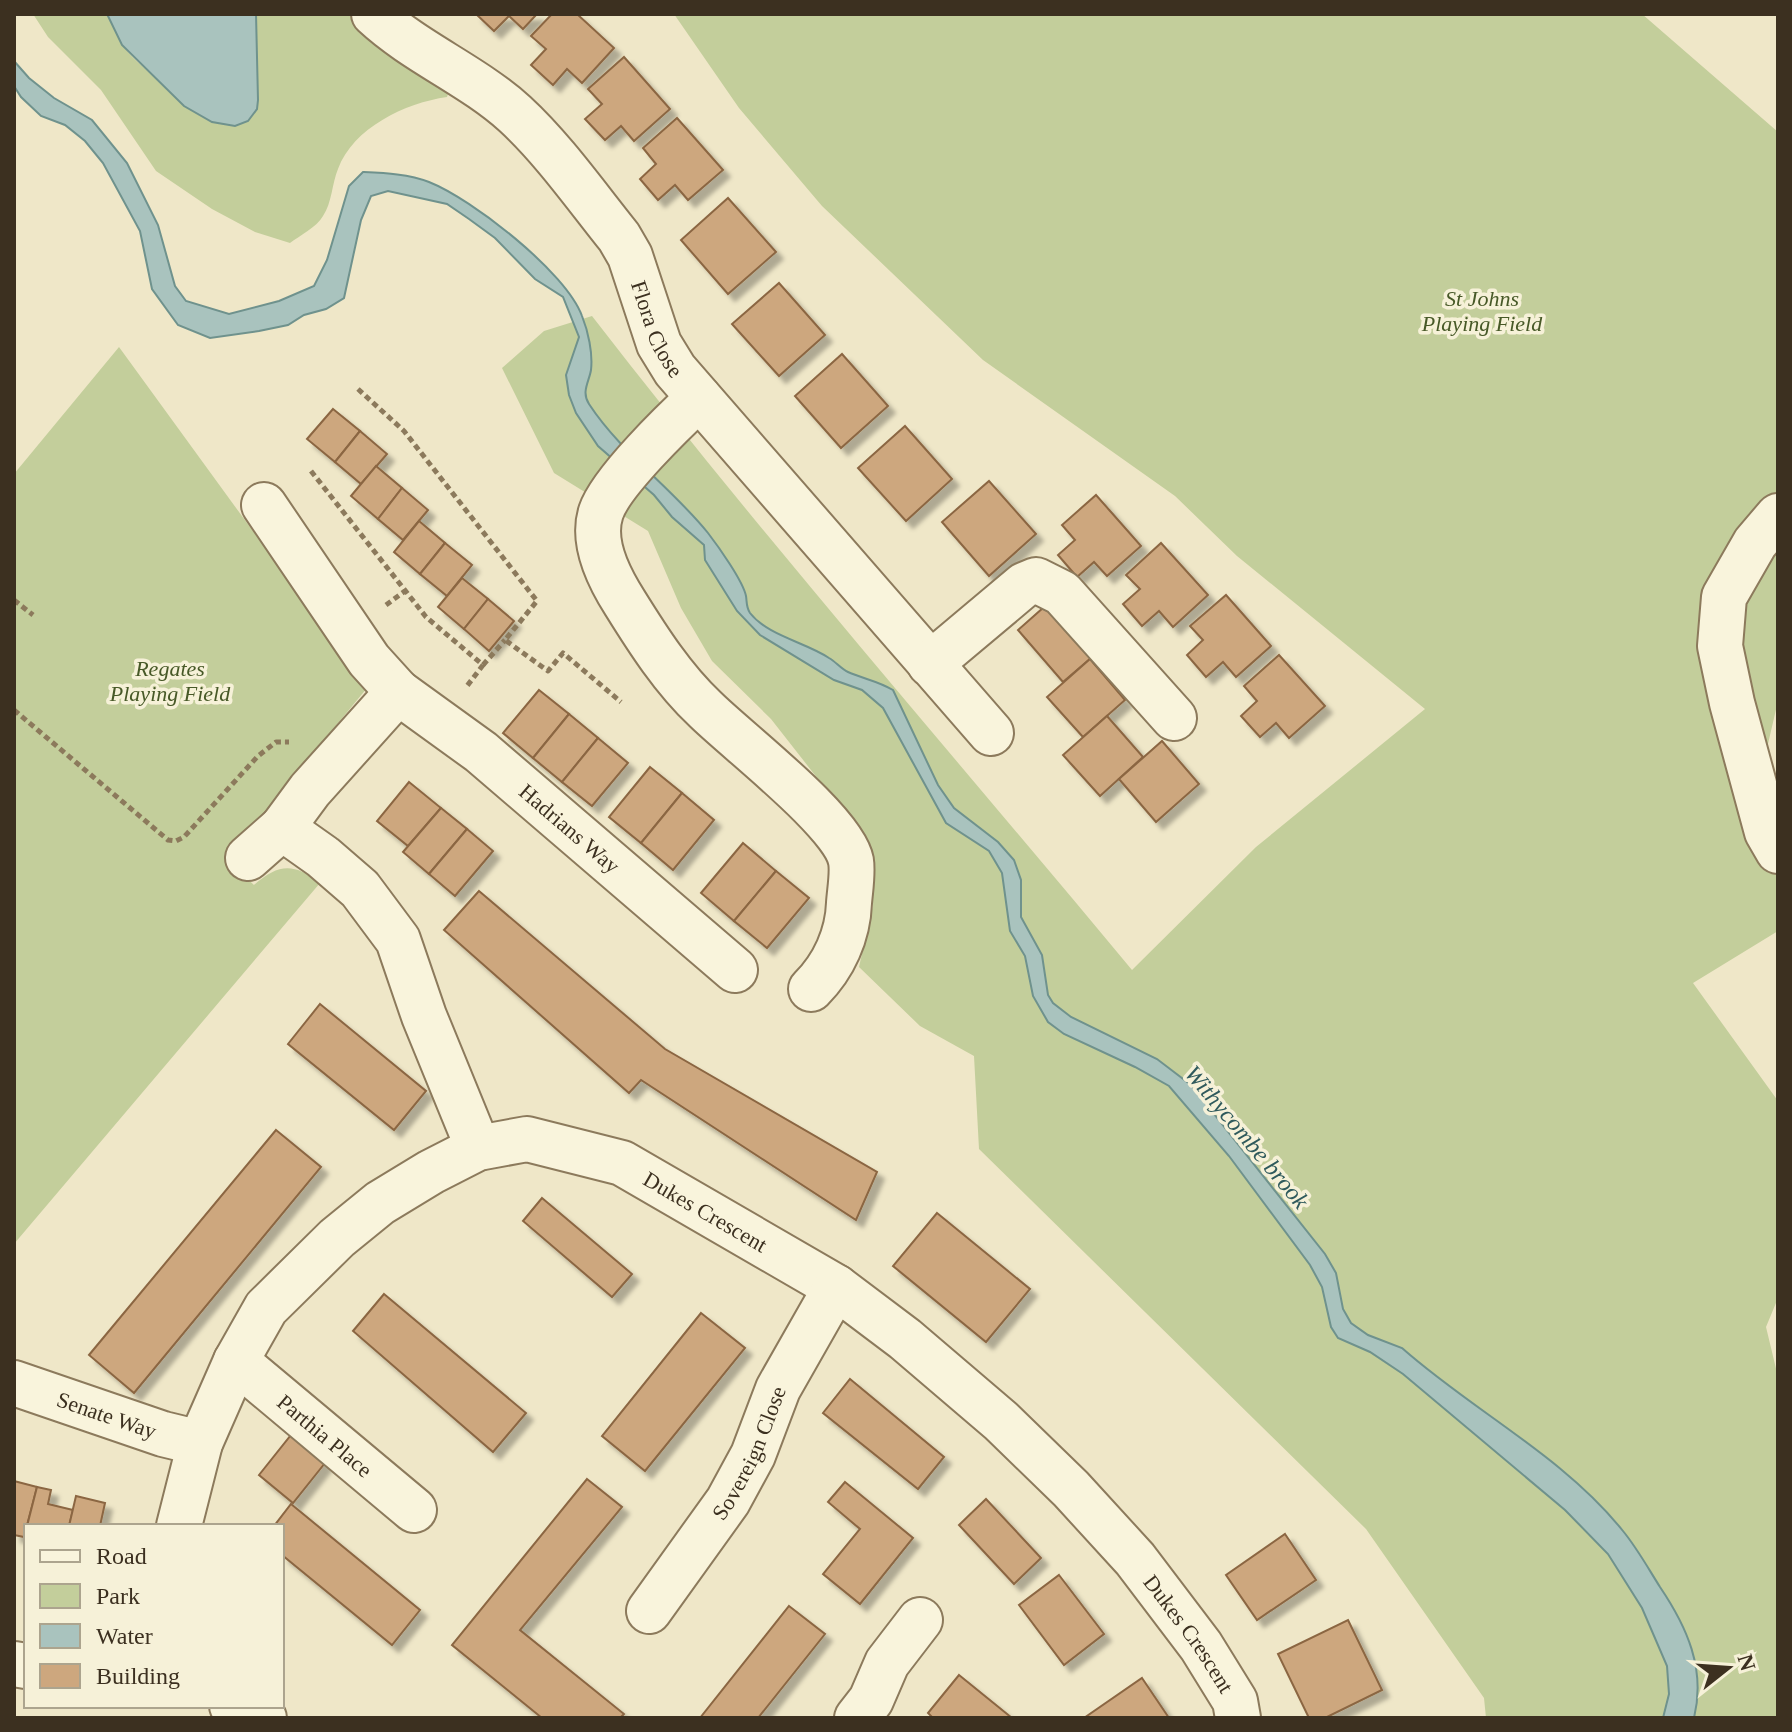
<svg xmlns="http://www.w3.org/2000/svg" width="1792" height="1732" font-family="Georgia,serif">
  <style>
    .green { fill: #c3ce9b }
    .water { fill: #a9c3be; stroke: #6f928d; stroke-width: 2 }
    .building { fill: #cda77e; stroke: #8b6642; stroke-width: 2; filter: url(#shadow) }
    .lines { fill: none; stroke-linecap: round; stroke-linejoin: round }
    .minor-casing { stroke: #8c7a5c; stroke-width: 48 }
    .path { stroke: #8c7a5c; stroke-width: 5; stroke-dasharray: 6 4; stroke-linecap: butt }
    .minor { stroke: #f9f4dc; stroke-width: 44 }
    .labels { text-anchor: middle; stroke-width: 7; stroke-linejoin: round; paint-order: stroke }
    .park-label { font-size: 22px; font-style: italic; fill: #475927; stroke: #f6f1d8 }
    .street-label { font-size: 22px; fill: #3c3020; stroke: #f6f1d8 }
    .water-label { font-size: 24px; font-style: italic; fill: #2f5a5c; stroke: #f6f1d8 }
  </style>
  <defs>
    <filter id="shadow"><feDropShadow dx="7" dy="7" stdDeviation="2" flood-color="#0004"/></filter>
  </defs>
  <rect width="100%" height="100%" fill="#efe7c8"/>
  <g class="green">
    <path d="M33,14H107C112,23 116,33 121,42C129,57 145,67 156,79C182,104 209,133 248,121L258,100L256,14H351L382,48L448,94L447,97C405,103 353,128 338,169C332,183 332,203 323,216C317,227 299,236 290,243L255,232L212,209L156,171L101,90L48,37Z"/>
    <path d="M674,14H1642L1778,132V701L1749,825L1778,872V931L1693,983L1778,1101V1298L1766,1327L1778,1377V1718H1486L1484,1698L1366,1529L979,1149L974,1056L920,1026L859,967L873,905L868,855L829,793L771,719L712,661L681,608L648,531L554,473L502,368L544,331L592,316C765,540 951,752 1132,970L1256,847L1425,709L1237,556L1175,496L983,360L822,206L739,108Z"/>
    <path d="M119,347L367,688L226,859L254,885C279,863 294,863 320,883L14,1244V474Z"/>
  </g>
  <g class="water">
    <path d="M107,14H256L258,100L257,109L248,121L235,126L212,122L184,106L122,45Z"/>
    <path d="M14,61L29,78L54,98L92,120L127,163L158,225L175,286L186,301L229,314L279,301L314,286L327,260L349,186L363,172C385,173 409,174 429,182C472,199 566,272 582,316C588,331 593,353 591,370C589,382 581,392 589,404C621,453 672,488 708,533C718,546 743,581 746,596C747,602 746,607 750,613C768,636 805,642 829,658C836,662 841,669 848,672C864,679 878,681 893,690L938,785L954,808L998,842L1014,860L1021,880V917L1042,955L1048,995L1053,1003L1071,1017L1157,1059L1191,1085L1325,1254L1336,1273L1343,1309L1351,1323L1368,1335L1402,1348C1473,1411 1563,1456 1623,1531C1637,1548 1648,1568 1660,1587C1687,1627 1706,1669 1694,1718H1663L1669,1694L1667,1666L1642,1608L1608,1554L1565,1510L1403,1374L1370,1352L1338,1338L1331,1327L1322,1287L1310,1265L1229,1156L1169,1086L1135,1067L1064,1034L1048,1022L1033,996L1025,956L1010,931L1002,873L989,851L946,823L883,708L862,690L834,680L760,635L737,611L705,560L704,545L672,517L654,495L598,446L576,413L569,395L566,375L579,337L563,297L535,279L495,238L469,219L447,204L388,191L371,196L361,220L344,298L326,309L304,315L288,325L259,331L210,338L178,325L152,289L140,231L103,163L85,141L65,125L41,116L21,97L14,86Z"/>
  </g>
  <g class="building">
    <path d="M476,14H537L523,29L509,16L494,31Z"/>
    <path d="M552,14H577L614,48L582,83L567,69L553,85L531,65L546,49L531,36Z"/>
    <path d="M624,57L670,109L634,141L621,126L605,140L585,119L602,104L588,89Z"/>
    <path d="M677,118L723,170L688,200L675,185L658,200L640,179L656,164L643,148Z"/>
    <path d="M728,198L776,252L728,294L681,240Z"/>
    <path d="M779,283L825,335L779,376L732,324Z"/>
    <path d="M842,354L888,406L841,448L795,396Z"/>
    <path d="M333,409L360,431L335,462L307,439Z"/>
    <path d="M905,426L952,479L906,521L858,468Z"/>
    <path d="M360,431L387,454L361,484L335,462Z"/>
    <path d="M376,466L402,488L378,519L351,496Z"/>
    <path d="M989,481L1036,534L989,576L942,522Z"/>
    <path d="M402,488L428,510L403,540L378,519Z"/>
    <path d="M1096,495L1141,546L1107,576L1094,562L1077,577L1058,555L1075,540L1062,525Z"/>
    <path d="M419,521L445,543L420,574L394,552Z"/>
    <path d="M445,543L472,565L447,596L420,574Z"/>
    <path d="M1161,543L1208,595L1173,627L1159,611L1142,626L1123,604L1140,589L1126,575Z"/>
    <path d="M462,578L488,599L464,629L438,607Z"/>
    <path d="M1226,595L1271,646L1236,677L1223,662L1206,677L1187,655L1203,640L1190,626Z"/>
    <path d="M488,599L514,621L489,651L464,629Z"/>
    <path d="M1052,600L1098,652L1063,682L1018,630Z"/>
    <path d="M1279,655L1325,706L1289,738L1276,723L1260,737L1241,716L1257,701L1244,686Z"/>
    <path d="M1090,659L1125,700L1083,737L1047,697Z"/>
    <path d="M539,690L569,714L533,758L503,733Z"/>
    <path d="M569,714L598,738L562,782L533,758Z"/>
    <path d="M1107,716L1143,757L1100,796L1063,755Z"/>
    <path d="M598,738L628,763L592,806L562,782Z"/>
    <path d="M1162,741L1199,784L1156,822L1119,779Z"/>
    <path d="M650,767L682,793L641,843L609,817Z"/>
    <path d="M409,782L441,808L408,846L377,821Z"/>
    <path d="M682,793L714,820L673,870L641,843Z"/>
    <path d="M441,808L467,829L429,874L403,852Z"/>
    <path d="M467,829L493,851L455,896L429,874Z"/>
    <path d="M743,843L776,871L734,921L701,893Z"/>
    <path d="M776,871L809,898L767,948L734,921Z"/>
    <path d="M479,891L665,1049L877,1172L856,1220L641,1080L629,1093L444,930Z"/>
    <path d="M320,1004L426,1091L394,1130L288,1044Z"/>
    <path d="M276,1130L321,1167L134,1393L89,1355Z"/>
    <path d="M542,1198L632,1274L612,1297L523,1221Z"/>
    <path d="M937,1213L1030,1289L986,1342L893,1266Z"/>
    <path d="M384,1294L526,1413L493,1452L353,1331Z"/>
    <path d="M701,1313L745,1348L645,1471L602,1436Z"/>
    <path d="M850,1379L944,1457L918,1489L823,1413Z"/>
    <path d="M291,1435L325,1463L293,1503L259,1475Z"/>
    <path d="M587,1479L622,1507L520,1630L624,1714L620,1718H542L452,1645Z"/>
    <path d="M14,1481L37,1487L24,1537L14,1535Z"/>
    <path d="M845,1482L913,1538L860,1604L823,1574L860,1529L828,1502Z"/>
    <path d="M37,1487L51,1490L48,1504L73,1510L69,1526H27Z"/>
    <path d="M76,1496L105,1503L100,1526H69Z"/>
    <path d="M986,1499L1041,1558L1014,1584L959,1525Z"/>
    <path d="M291,1504L420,1610L392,1645L282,1555V1526H274Z"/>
    <path d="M1285,1534L1316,1580L1257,1620L1226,1575Z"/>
    <path d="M1059,1575L1104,1634L1064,1665L1019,1605Z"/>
    <path d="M789,1606L825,1634L758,1718H700Z"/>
    <path d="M1348,1620L1382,1690L1325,1718H1309L1278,1654Z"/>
    <path d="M959,1675L1012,1718H933L928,1713Z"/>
    <path d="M1142,1678L1169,1718H1084Z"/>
  </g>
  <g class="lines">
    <g class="minor-casing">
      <g id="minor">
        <path id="s1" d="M374,14C416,53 472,75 515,114C553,149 586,196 619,237L630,256L659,344L675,370L991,733"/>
        <path d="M699,398C674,421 611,482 601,512C591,542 609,578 625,603C648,640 673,679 705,709C736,740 844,822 851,861C853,873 850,890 849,903C848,935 834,966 811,989"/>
        <path d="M264,505L369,660L398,692"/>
        <path d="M1778,516L1755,543L1724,597L1720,646L1732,703L1767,832L1778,851"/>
        <path d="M930,664L1024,585L1036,580L1062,593L1174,718"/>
        <path d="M248,858L282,828"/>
        <path id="s2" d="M478,1148L424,1016L398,940L360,889L323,857L282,828L310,790L398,692L481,752L735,970"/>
        <path id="s3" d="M236,1361L414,1510"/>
        <path id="s4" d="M14,1383L163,1434L200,1443"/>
        <path id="s5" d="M179,1526L200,1443L236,1361L266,1308L337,1238L380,1203L431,1172L478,1148L527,1139L622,1163L836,1287L905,1339L1001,1421L1071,1489L1135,1559L1201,1646L1235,1701L1238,1718"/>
        <path id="s6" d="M649,1611L728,1501L753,1455L778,1389L836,1287"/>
        <path d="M14,1664L26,1666"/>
        <path d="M232,1706L264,1718"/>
        <path d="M857,1718L871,1700L887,1663L920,1620"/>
      </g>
    </g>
    <g class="path">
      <path d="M358,389L404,431L537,601L505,640L548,671L563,653L621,702"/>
      <path d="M311,471L426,617L483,665L467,686"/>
      <path d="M14,600L33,615"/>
      <path d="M386,605L405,591"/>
      <path d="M483,665L505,640"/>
      <path d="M14,710L168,840L176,841L184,837L258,756L276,742H289"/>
    </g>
    <use href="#minor" class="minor"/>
  </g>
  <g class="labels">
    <g class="park-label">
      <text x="1482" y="306">St Johns<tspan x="1482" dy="25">Playing Field</tspan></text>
      <text x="170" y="676">Regates<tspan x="170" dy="25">Playing Field</tspan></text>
    </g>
    <g class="street-label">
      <text dy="8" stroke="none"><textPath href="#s1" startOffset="434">Flora Close</textPath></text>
      <text dy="8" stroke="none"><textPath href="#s2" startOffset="784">Hadrians Way</textPath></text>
      <text dy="8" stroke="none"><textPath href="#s5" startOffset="748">Dukes Crescent</textPath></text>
      <text dy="8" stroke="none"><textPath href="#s4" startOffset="98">Senate Way</textPath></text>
      <text dy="8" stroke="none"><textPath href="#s3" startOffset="116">Parthia Place</textPath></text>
      <text dy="8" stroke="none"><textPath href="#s6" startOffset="188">Sovereign Close</textPath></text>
      <text dy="8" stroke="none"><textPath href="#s5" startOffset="1396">Dukes Crescent</textPath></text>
    </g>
    <g class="water-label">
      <text transform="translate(1247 1137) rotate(50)" y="8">Withycombe brook</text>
    </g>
  </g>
  <rect width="1792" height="1732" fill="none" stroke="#3c3020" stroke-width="32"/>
  <rect x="24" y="1524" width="260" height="184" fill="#f6f1d8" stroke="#aca48e" stroke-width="2"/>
  <rect x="40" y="1550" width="40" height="12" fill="#f9f4dc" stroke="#aca48e" stroke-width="2"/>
  <text x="96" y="1564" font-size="24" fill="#3c3020">Road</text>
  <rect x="40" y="1584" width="40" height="24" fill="#c3ce9b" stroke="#aca48e" stroke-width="2"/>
  <text x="96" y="1604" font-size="24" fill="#3c3020">Park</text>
  <rect x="40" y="1624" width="40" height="24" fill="#a9c3be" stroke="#aca48e" stroke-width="2"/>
  <text x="96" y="1644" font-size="24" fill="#3c3020">Water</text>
  <rect x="40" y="1664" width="40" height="24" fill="#cda77e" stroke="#aca48e" stroke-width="2"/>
  <text x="96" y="1684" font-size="24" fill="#3c3020">Building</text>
  <g transform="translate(1728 1668) rotate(73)" stroke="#f6f1d8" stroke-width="6" paint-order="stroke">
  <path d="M0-6L14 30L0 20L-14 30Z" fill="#3c3020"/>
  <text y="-12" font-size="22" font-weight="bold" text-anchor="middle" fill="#3c3020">N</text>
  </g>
</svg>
